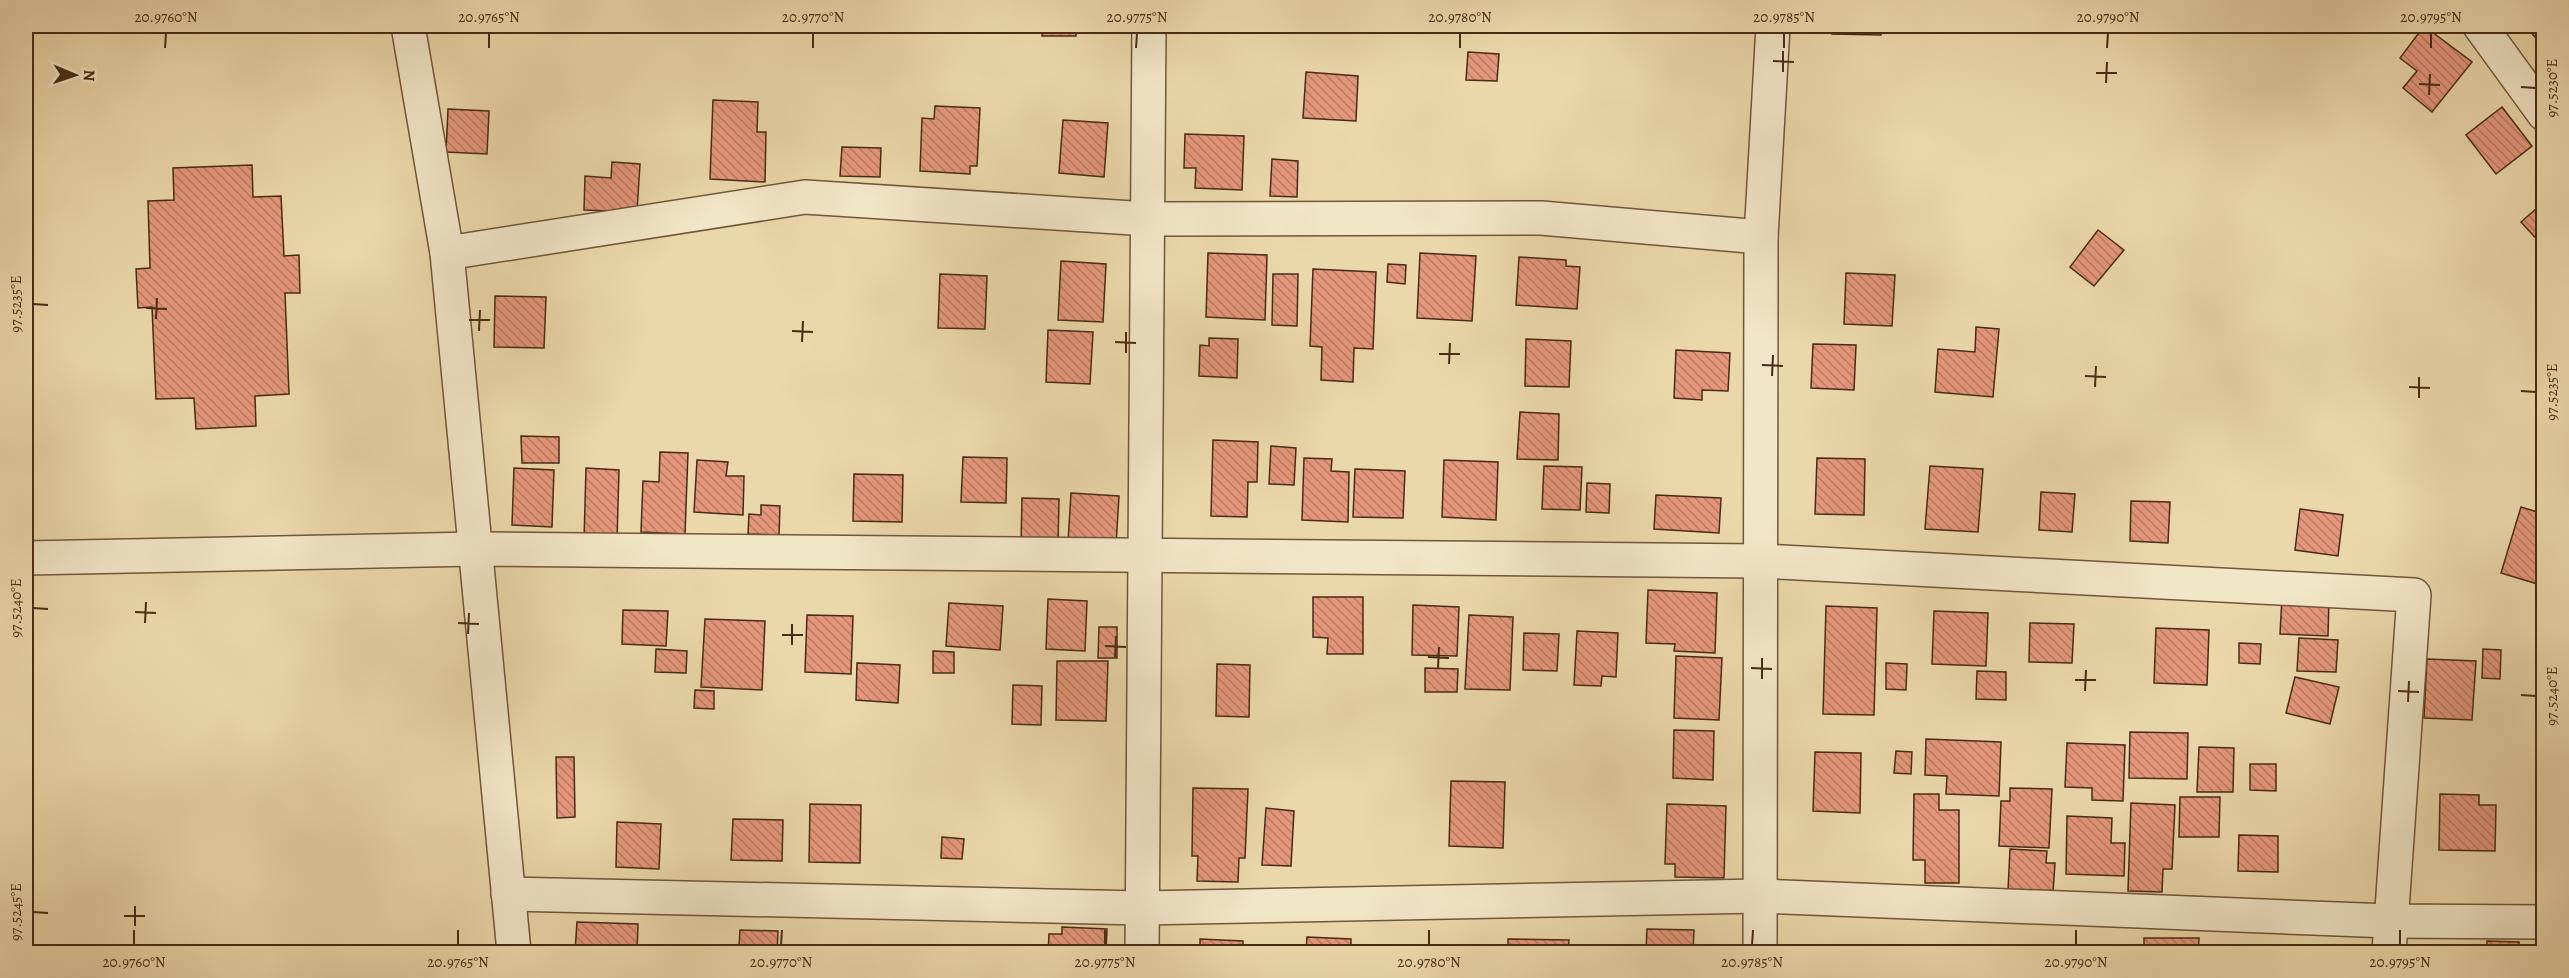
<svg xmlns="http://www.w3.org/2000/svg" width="2569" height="978" font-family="Alegreya,serif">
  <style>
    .building { fill: url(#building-back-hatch); stroke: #482b13; stroke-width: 1.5 }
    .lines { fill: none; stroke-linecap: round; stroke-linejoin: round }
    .street-casing { stroke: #715639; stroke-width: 36 }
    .street { stroke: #f2e6c8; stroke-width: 33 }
    .ticks { fill: none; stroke: #482b13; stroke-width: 2 }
    .neatline { fill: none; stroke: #482b13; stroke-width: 2 }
    .ticks-label { font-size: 15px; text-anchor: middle; fill: #482b13 }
  </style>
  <defs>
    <pattern id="building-back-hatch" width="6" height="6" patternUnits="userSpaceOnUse" patternTransform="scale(1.5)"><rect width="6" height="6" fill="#e5977b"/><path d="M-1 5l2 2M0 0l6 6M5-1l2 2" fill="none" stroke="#bc7b64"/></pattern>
  </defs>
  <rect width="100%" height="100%" fill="#ebd8aa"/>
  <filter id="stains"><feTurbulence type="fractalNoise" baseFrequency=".00333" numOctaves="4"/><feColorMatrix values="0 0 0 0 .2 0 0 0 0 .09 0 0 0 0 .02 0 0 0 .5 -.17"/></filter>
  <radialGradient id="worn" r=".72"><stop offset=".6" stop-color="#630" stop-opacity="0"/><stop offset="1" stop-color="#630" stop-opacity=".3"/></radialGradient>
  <g class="building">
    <rect x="1042" y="26" width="34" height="10"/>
    <path d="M1832,26H1881V35L1832,34Z"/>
    <path d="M2424,26L2472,62L2432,112L2403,88L2417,71L2400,58Z"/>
    <path d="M2525,26H2544V47Z"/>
    <path d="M1468,52L1499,54L1497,81L1466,80Z"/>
    <path d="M1306,72L1358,76L1356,121L1303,118Z"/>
    <path d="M713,100L758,102L757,132H766L765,182L710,179Z"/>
    <path d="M935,106L980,108L977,166H970V174L920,171L922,118L934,119Z"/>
    <path d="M2502,107L2532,146L2496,174L2466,135Z"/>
    <path d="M448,109L489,111L487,154L446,152Z"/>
    <path d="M1063,120L1108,123L1104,177L1059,173Z"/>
    <path d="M1185,134L1244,136L1242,190L1195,188L1196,168H1184Z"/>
    <path d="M842,147L881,148L880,177L840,176Z"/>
    <path d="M1272,159L1298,161L1297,197L1270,196Z"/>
    <path d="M612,162L640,164L637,212L584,210L585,176L611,178Z"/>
    <path d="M252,165L253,197L281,196L284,256L299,255L300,293H285L289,394L255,396L256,426L196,429L194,398L156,399L152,307L138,308L136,269L150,268L148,201L174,200L173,168Z"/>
    <path d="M2544,202V247L2521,222Z"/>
    <path d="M2098,230L2124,250L2094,286L2070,267Z"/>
    <path d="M1208,253L1267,255L1265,320L1206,317Z"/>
    <path d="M1420,253L1476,256L1472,321L1417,318Z"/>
    <path d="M1519,257L1566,260V266L1580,267L1577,309L1516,305Z"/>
    <path d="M1061,261L1106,264L1103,322L1058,320Z"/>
    <path d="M1388,264L1406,265L1405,284L1387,282Z"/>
    <path d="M1313,269L1376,272L1373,349L1354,348L1353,382L1321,380L1322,347L1310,346Z"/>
    <path d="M1846,273L1895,275L1892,326L1844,324Z"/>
    <path d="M940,274L987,276L985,329L938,328Z"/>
    <path d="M1273,274H1298L1297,326L1272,325Z"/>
    <path d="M495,296L546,297L544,348L494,347Z"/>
    <path d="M1976,327L1999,329L1993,397L1935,392L1938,349L1975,352Z"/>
    <path d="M1048,330L1093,332L1090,384L1046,382Z"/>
    <path d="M1209,338L1238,339L1237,378L1199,376L1200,345L1209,346Z"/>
    <path d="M1526,339L1571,341L1569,387L1525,386Z"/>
    <path d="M1813,344L1856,345L1854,390L1811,388Z"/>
    <path d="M1676,350L1730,353L1728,391L1702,390V400L1674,398Z"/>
    <path d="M1520,412L1559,414L1558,460L1517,459Z"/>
    <path d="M521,436L559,437V463H522Z"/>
    <path d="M1213,440L1258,442L1257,482H1248L1247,517L1211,516Z"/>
    <path d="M1271,446L1296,448L1294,485L1269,484Z"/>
    <path d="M660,452L688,453L685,534L641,532L643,481L659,482Z"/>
    <path d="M963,457L1007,458L1006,503L961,502Z"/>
    <path d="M1304,458L1332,459L1331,471L1349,472L1348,522L1302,520Z"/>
    <path d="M1817,458L1865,459L1864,515L1815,514Z"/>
    <path d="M697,460L728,462L726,476H744L743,515L694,512Z"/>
    <path d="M1444,460L1498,462L1496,520L1442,517Z"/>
    <path d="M1544,466L1582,467L1580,510L1542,509Z"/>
    <path d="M1930,466L1983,469L1978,532L1925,529Z"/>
    <path d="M514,468L554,470L552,527L512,525Z"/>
    <path d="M586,468L619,470L617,541L584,540Z"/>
    <path d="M1355,469L1405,471L1403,518L1353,517Z"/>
    <path d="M854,474L903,475L902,522L853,521Z"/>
    <path d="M1587,483L1610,484L1609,513L1586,512Z"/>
    <path d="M2041,492L2075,494L2072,532L2039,530Z"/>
    <path d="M1071,493L1119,496L1116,545L1068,542Z"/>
    <path d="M1656,495L1721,498L1719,533L1654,529Z"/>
    <path d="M1022,498L1059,499L1058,546L1021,545Z"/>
    <path d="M2131,501L2170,502L2168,543L2130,541Z"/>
    <path d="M761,505L780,506L779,535L748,534L749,514L761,515Z"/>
    <path d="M2521,507L2544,514V586L2501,573Z"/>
    <path d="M2300,509L2343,515L2338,556L2295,550Z"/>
    <path d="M1648,590L1717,593L1715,653L1674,651L1675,644L1646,643Z"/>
    <path d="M1313,597H1363V654H1327L1328,638L1313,637Z"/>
    <path d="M2282,597L2329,599L2328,636L2280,634Z"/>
    <path d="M1048,599L1087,601L1085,651L1046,649Z"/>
    <path d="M949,603L1003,606L1000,650L946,646Z"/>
    <path d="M1413,605L1459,607L1457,656L1412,655Z"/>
    <path d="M1826,606L1877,608L1874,715L1823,714Z"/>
    <path d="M623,610L668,611L666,646L622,644Z"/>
    <path d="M1934,611L1988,613L1986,666L1932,664Z"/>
    <path d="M807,615L853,616L851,674L805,672Z"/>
    <path d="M1469,615L1513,617L1510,690L1465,689Z"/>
    <path d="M705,619L765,621L762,690L701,687Z"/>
    <path d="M2030,623L2074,624L2072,663L2029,662Z"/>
    <path d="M1099,627H1117V658H1098Z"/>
    <path d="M2156,628L2209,630L2207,685L2154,683Z"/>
    <path d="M1577,631L1618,633L1616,677L1602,676L1601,686L1574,685Z"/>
    <path d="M1524,633L1559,634L1557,671L1523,670Z"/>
    <path d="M2299,638L2338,640L2336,672L2297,671Z"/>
    <path d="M2239,643L2261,644L2260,664L2239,663Z"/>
    <path d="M656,649L687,651L686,673L655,672Z"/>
    <path d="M2483,649L2501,650L2500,679L2482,678Z"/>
    <path d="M933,651L954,652V673H933Z"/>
    <path d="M1676,656L1722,658L1719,720L1674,718Z"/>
    <path d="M2427,659L2476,661L2472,720L2424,718Z"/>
    <path d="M1057,661H1108L1106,721L1056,720Z"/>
    <path d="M857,663L900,665L898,703L856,700Z"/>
    <path d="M1886,663L1907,664L1906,690L1886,689Z"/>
    <path d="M1217,664L1250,665L1249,717L1216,716Z"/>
    <path d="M1425,668L1458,669L1457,692H1425Z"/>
    <path d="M1977,671L2006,672V700L1976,699Z"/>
    <path d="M2295,677L2339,687L2330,724L2286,713Z"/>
    <path d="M1013,685L1042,686L1041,725L1012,724Z"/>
    <path d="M695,690L714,691V709L694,708Z"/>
    <path d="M1674,730L1714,731L1713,780L1673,778Z"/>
    <path d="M2130,732L2188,733L2187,779L2129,778Z"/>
    <path d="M1926,739L2001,742L1999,796L1946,794L1947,776L1925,775Z"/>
    <path d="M2067,743L2125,745L2123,801L2092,800V788L2065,787Z"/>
    <path d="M2199,747L2234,748L2233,792H2197Z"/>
    <path d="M1896,751L1912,752L1911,774L1894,773Z"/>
    <path d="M1815,752L1861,753L1860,813L1813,811Z"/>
    <path d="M556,757H574L575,817L557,818Z"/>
    <path d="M2250,764H2276V791L2250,790Z"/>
    <path d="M1451,781L1505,782L1503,848L1449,846Z"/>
    <path d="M1193,788L1248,789L1245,858H1239L1238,882L1197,881L1198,856H1192Z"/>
    <path d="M2010,788L2052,789L2049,848L1999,846L2001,801H2010Z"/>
    <path d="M1914,794H1939V810H1959V883H1925V860H1913Z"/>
    <path d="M2440,794L2479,795V805H2496L2495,851L2439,850Z"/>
    <path d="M2180,797H2220L2219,837H2179Z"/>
    <path d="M2131,803L2175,805L2172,869H2163L2162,892L2128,891Z"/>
    <path d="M810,804L861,805L860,863L809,862Z"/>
    <path d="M1667,804L1726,806L1724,878L1675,877V864H1665Z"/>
    <path d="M1266,808L1294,811L1291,866L1262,865Z"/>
    <path d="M2067,816L2112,818L2111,843H2125L2124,876L2066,874Z"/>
    <path d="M733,819L783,820L782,861L731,860Z"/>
    <path d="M2540,819L2544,820V852H2539Z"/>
    <path d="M617,822L661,824L659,869L616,867Z"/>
    <path d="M2239,835L2278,836V872L2238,871Z"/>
    <path d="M942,837L964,839L962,859L941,858Z"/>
    <path d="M2010,849L2047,851L2046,863H2055L2053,892L2008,890Z"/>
    <path d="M577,922L638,924L637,952H575Z"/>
    <path d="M1062,927L1107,929L1106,952H1048L1049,934H1062Z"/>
    <path d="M1647,929L1694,930L1693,952H1646Z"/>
    <path d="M740,930L778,931L777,952H725L726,946H739Z"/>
    <path d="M1307,937L1351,939V952H1306Z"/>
    <path d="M2144,938H2199L2198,952H2144Z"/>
    <path d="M1200,939L1243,941V952H1200Z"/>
    <path d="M1508,939L1569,940L1568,952H1508Z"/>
    <path d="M2487,941L2519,942V952H2487Z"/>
    <path d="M2429,948L2472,949V952H2429Z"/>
    <path d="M1928,949L1955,950V952H1928Z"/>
  </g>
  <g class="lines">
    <g class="street-casing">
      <g id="street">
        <path d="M408,26L447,253L514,952"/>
        <path d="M2480,26L2544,114"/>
        <path d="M447,253L805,197L1148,219L1541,218L1761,237"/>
        <path d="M26,558L475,549L1761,561L2414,595L2389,952"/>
        <path d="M508,894L1142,908L1760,896L2389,921L2544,922"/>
        <path d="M1142,952L1149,26"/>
        <path d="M1760,952L1761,237L1773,26"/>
      </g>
    </g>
    <use href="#street" class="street"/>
  </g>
  <path class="ticks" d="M165,48L166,33M489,48V33M813,48V33M1136,48L1137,33M1460,48V33M1784,48V33M2107,48L2108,33M2431,48V33M1773,61L1794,62M1783,72V51M2096,73H2117M2106,83L2107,62M2419,84L2440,85M2521,87L2536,88M2429,95L2430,74M33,304L48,305M146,308L167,309M156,319L157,298M469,320H490M479,331L480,310M792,331L813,332M802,342L803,321M1115,342L1136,343M1126,353V332M1439,354H1460M1449,364L1450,343M1762,365L1783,366M1772,376L1773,355M2085,376L2106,377M2095,387L2096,366M2409,387L2430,388M2521,391L2536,392M2419,398V377M33,608L48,609M135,612L156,613M145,623L146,602M458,623L479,624M468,634L469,613M782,635H803M792,645V624M1105,646L1126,647M1115,657L1116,636M1428,657L1449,658M1438,668L1439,647M1751,668L1772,669M1762,679V658M2075,680H2096M2085,691L2086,670M2398,691L2419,692M2521,695L2536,696M2408,702L2409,681M33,912L48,913M124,916H145M135,926V906M134,945V930M458,945V930M781,945L782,930M1105,945V930M1429,945V930M1752,945L1753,930M2076,945V930M2400,945V930"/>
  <rect width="2569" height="978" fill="none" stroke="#ebd8aa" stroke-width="66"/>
  <g transform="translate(75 75) rotate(92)" stroke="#f2e6c8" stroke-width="4.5" paint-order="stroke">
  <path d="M0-4.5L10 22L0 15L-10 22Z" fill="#482b13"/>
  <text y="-9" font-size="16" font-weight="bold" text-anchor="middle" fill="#482b13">N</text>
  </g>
  <rect x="33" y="33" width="2503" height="912" class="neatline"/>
  <g class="ticks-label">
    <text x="166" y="22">20.9760°N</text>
    <text x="489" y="22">20.9765°N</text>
    <text x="813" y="22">20.9770°N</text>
    <text x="1137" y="22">20.9775°N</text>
    <text x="1460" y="22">20.9780°N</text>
    <text x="1784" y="22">20.9785°N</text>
    <text x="2108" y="22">20.9790°N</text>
    <text x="2431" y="22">20.9795°N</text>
    <text transform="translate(2552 88) rotate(-90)" y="5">97.5230°E</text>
    <text transform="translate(16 304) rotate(-90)" y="5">97.5235°E</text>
    <text transform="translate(2552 392) rotate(-90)" y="5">97.5235°E</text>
    <text transform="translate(16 608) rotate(-90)" y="5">97.5240°E</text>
    <text transform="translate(2552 696) rotate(-90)" y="5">97.5240°E</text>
    <text transform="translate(16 912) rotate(-90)" y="5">97.5245°E</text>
    <text x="134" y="967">20.9760°N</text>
    <text x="458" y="967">20.9765°N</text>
    <text x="781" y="967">20.9770°N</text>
    <text x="1105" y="967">20.9775°N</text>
    <text x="1429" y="967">20.9780°N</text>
    <text x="1752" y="967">20.9785°N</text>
    <text x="2076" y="967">20.9790°N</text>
    <text x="2400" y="967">20.9795°N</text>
  </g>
  <rect width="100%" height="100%" filter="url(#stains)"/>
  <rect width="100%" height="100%" fill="url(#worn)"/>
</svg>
